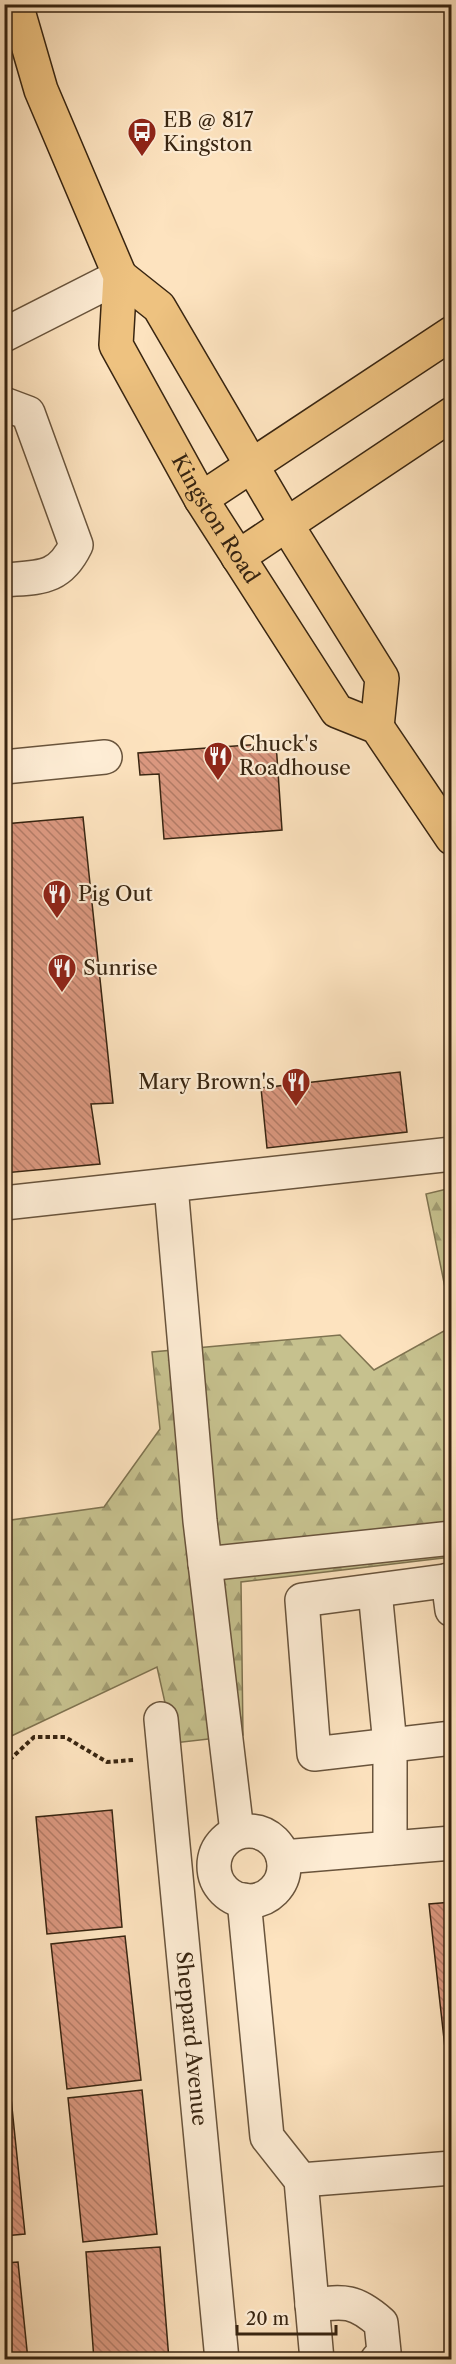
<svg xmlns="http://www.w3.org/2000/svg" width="456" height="2364" font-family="'Libre Caslon Text',serif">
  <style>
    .forest { fill: url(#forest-firs); stroke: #7f7350; stroke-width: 1.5 }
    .building { fill: url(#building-back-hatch); stroke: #382511; stroke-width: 1.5 }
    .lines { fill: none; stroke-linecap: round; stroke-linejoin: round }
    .minor-casing { stroke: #69543c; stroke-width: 36 }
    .major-casing { stroke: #382511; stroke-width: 36 }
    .highway-casing { stroke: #382511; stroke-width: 36 }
    .path { stroke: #382511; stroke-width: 4; stroke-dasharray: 4.5 3; stroke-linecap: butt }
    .minor { stroke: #feedd5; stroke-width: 33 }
    .major { stroke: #eec280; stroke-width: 33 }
    .highway { stroke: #eec280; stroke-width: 33 }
    .labels { text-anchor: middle; stroke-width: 4.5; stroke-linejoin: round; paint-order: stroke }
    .poi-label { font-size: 21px; fill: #382511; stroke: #feedd5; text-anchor: start }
    .street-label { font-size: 21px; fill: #382511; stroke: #feedd5 }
  </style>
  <defs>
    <pattern id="forest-firs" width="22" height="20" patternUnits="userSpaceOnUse" patternTransform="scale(1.5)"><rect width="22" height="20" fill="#c6c18e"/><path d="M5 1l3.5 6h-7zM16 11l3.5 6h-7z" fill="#a29d73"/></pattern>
    <pattern id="building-back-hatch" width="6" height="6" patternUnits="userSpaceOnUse" patternTransform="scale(1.5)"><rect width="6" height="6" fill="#db9880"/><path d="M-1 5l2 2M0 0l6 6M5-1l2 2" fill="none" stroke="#b37c67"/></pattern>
  </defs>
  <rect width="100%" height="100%" fill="#fde3bf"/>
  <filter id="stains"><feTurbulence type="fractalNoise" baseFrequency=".00333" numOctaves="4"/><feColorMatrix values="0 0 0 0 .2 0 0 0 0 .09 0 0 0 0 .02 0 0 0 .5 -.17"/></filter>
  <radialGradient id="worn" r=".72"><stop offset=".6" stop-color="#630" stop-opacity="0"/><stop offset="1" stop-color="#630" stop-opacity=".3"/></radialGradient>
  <g class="forest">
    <path d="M451,1188H452L451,1317L426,1194Z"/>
    <path d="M451,1327V1557L241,1582L243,1735L174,1743L157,1667L5,1739L4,1521L104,1507L160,1429L152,1352L340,1335L374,1370Z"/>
  </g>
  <g class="building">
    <path d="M276,743L282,830L164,839L159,774L140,775L138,753Z"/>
    <path d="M83,817L113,1103L91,1104L100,1164L4,1173V824Z"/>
    <path d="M400,1072L407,1132L267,1148L261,1088Z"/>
    <path d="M112,1810L122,1927L47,1934L36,1817Z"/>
    <path d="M452,1902V2066H447L429,1904Z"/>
    <path d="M125,1936L141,2080L67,2089L51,1944Z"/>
    <path d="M4,2030L25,2234L4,2236Z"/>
    <path d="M142,2090L157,2234L83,2242L68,2098Z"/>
    <path d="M160,2247L169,2360H94L86,2252Z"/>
    <path d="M18,2262L28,2360H4V2263Z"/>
  </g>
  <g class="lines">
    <g class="minor-casing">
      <g id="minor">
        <path d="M4,335L120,276"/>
        <path d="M4,404L28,413L76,545C59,580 40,577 4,580"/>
        <path d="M4,767L105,757"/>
        <path d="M171,1186L200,1521L237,1832"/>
        <path d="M4,1203L452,1154"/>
        <path d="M205,1564L452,1538"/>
        <path d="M448,1580L452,1610"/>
        <path d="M452,1580L302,1600L314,1754L452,1738"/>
        <path d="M375,1591L390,1745V1848"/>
        <path id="s1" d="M161,1719L222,2360"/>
        <circle cx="249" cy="1866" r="35"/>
        <path d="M283,1857L452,1843"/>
        <path d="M244,1900L267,2137L301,2180L317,2360"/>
        <path d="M301,2180L452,2168"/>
        <path d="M312,2305C345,2301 355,2300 381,2323L384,2352L377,2360"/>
      </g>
    </g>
    <g class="major-casing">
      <g id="major">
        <path id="s2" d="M16,4L41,90L120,276L116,345L201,499L337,711L377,727L452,838"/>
        <path d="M120,276L159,307L286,524L382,678L377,727"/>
      </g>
    </g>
    <g class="highway-casing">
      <g id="highway">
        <path d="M201,499L452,333"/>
        <path d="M238,557L452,414"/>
      </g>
    </g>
    <path class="path" d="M4,1765L34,1737H65L107,1762L133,1760"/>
    <use href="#minor" class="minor"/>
    <use href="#major" class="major"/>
    <use href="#highway" class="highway"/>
  </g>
  <defs>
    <g id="bus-pin" transform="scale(1.5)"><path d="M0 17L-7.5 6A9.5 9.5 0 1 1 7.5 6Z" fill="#8f2418" stroke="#feedd5"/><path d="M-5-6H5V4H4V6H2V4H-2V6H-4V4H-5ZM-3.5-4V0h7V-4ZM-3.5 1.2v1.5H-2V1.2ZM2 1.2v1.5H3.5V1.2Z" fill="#fff"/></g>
    <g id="restaurant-pin" transform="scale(1.5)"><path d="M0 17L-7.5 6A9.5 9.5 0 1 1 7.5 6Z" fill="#8f2418" stroke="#feedd5"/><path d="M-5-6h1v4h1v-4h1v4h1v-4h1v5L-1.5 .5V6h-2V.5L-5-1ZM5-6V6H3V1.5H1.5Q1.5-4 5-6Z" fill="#fff"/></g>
  </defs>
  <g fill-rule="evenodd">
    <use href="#bus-pin" x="142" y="132"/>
    <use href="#restaurant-pin" x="218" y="756"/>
    <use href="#restaurant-pin" x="57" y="894"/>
    <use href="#restaurant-pin" x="62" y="968"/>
    <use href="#restaurant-pin" x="296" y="1082"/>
  </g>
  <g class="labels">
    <g class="poi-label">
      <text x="163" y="127">EB @ 817<tspan x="163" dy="24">Kingston</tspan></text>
      <text x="239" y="751">Chuck's<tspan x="239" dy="24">Roadhouse</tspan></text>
      <text x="78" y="901">Pig Out</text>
      <text x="83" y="975">Sunrise</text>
      <text x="275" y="1089" text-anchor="end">Mary Brown's</text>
    </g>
    <g class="street-label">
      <text dy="7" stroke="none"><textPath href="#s2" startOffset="561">Kingston Road</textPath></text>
      <text dy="7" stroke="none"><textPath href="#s1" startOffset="321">Sheppard Avenue</textPath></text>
    </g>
  </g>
  <rect width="456" height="2364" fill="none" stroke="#fde3bf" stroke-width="24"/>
  <rect x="6" y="6" width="444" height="2352" fill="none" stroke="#382511" stroke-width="3"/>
  <rect x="12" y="12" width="432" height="2340" fill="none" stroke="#382511" stroke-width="1.5"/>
  <path d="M237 2325v9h99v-9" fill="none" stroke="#382511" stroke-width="3"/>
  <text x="246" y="2325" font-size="18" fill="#382511" stroke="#feedd5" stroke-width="4.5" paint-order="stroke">20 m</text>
  <rect width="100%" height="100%" filter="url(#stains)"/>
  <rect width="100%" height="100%" fill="url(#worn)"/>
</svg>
